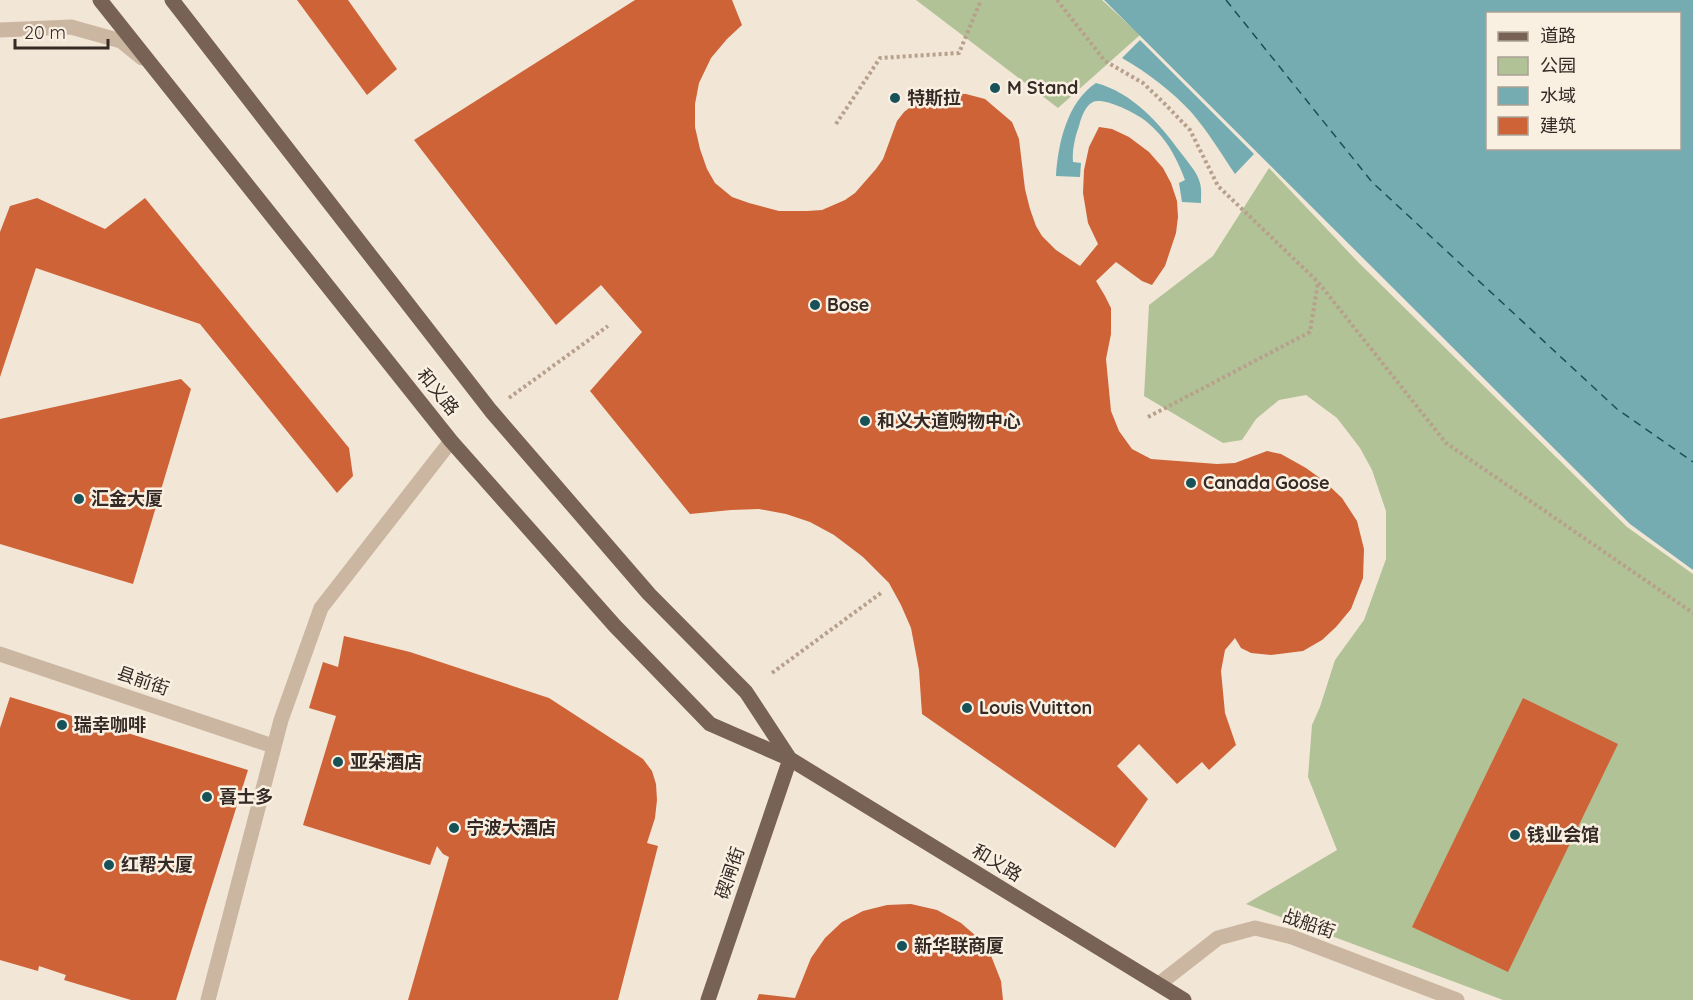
<svg xmlns="http://www.w3.org/2000/svg" width="1693" height="1000" font-family="Quicksand,'Noto Sans SC',sans-serif">
  <style>
    .green { fill: #b1c296 }
    .water { fill: #74acb1; fill-rule: evenodd }
    .lines { fill: none; stroke-linecap: round; stroke-linejoin: round }
    .ferry { stroke: #185259; stroke-width: 1.5; stroke-dasharray: 8 6; stroke-linecap: butt }
    .building { fill: #ce6338 }
    .path { stroke: #b7a08c; stroke-width: 4; stroke-dasharray: 3 3; stroke-linecap: butt }
    .minor { stroke: #cbb6a2; stroke-width: 15 }
    .major { stroke: #786255; stroke-width: 15 }
    .poi-dot { fill: #185259; stroke: #faf0e2; stroke-width: 2 }
    .labels { text-anchor: middle; stroke-width: 5; stroke-linejoin: round; paint-order: stroke }
    .poi-label { font-size: 18px; font-weight: bold; fill: #352a25; stroke: #faf0e2; text-anchor: start }
    .street-label { font-size: 18px; fill: #352a25; stroke: #faf0e2 }
  </style>
  <rect width="100%" height="100%" fill="#f2e6d6"/>
  <g class="green">
    <path d="M916,0H1102L1140,35L1058,108Z"/>
    <path d="M1269,168L1358,262L1627,527L1693,574V1000H1503L1246,904L1337,850L1308,777L1312,725L1320,707L1335,660L1364,620L1386,559V511L1372,470L1360,448L1337,418L1306,395L1279,400L1256,419L1242,440L1223,443L1144,396L1149,305L1213,256Z"/>
  </g>
  <g class="water">
    <path d="M1104,0H1693V570L1630,524ZM1488,14H1680V148H1488Z"/>
    <path d="M1140,40L1254,154L1235,174C1221,153 1208,132 1192,113C1172,91 1148,73 1122,58Z"/>
    <path d="M1096,83C1133,93 1159,123 1181,153C1187,161 1196,171 1199,180C1202,187 1201,196 1201,203L1182,202L1179,183L1185,180C1179,164 1172,149 1161,136C1155,129 1147,121 1140,117C1131,111 1103,97 1093,102C1085,106 1081,118 1079,126C1075,137 1072,150 1073,162L1081,163L1080,177L1056,176C1058,144 1067,102 1096,83Z"/>
  </g>
  <g class="lines">
    <path class="ferry" d="M1226,0L1372,182L1617,409L1693,462"/>
  </g>
  <g class="building">
    <path d="M297,0H348L397,69L367,95Z"/>
    <path d="M635,0H732L742,25L727,39L711,58L699,83L695,104V127L700,149L707,169L715,183L732,197L749,203L779,211H807L822,210L845,200L855,193L876,169L883,159L897,121L904,112L917,102L930,97L948,93L966,94L985,99L1012,122L1019,139L1025,189L1030,209L1036,226L1042,236L1056,250L1080,266L1098,244L1088,223L1083,193L1084,170L1089,147L1099,127L1112,129L1129,137L1149,152L1163,168L1171,183L1177,201L1178,217L1176,233L1165,266L1152,285L1142,281L1116,262L1096,281L1105,296L1111,308V334L1106,359L1111,411L1119,431L1132,449L1151,459L1217,464L1235,463L1267,451L1281,454L1306,468L1324,481L1342,498L1357,521L1364,549L1363,578L1351,609L1336,627L1322,640L1303,651L1271,655L1251,653L1241,648L1235,638L1225,650L1221,671L1225,713L1236,745L1209,770L1202,762L1177,784L1139,744L1117,766L1148,799L1115,848L922,714L919,670L911,628L901,605L889,583L863,557L834,535L810,522L786,514L759,509L731,510L690,514L590,391L642,332L601,285L556,325L414,140Z"/>
    <path d="M37,198L105,229L145,198L349,448L353,476L337,493L200,324L36,268L0,377V232L10,206Z"/>
    <path d="M181,379L191,389L133,584L0,544V419Z"/>
    <path d="M344,636L410,652L549,698L643,759L652,771L656,784L657,800L655,818L647,843L658,846L618,1000H408L449,857L443,854L437,846L430,865L303,825L336,716L309,708L323,662L338,667Z"/>
    <path d="M10,697L248,770L176,1000H131L64,980L66,975L39,966L38,971L0,960V728Z"/>
    <path d="M1523,698L1618,744L1508,972L1412,927Z"/>
    <path d="M911,904L937,910L961,923L976,936L990,953L1001,981L1003,1000H757L759,994L795,998L811,958L825,938L842,922L863,911L887,905Z"/>
  </g>
  <g class="lines">
    <g class="path">
      <path d="M1057,0L1105,61L1143,83L1163,102L1190,130L1218,186L1318,282L1446,443L1693,613"/>
      <path d="M836,124L880,58L959,53L981,0"/>
      <path d="M509,398L608,326"/>
      <path d="M1148,417L1310,332L1318,282"/>
      <path d="M772,673L881,593"/>
    </g>
    <g class="minor">
      <path d="M0,30L71,27L121,41L142,58"/>
      <path d="M0,654L273,746"/>
      <path d="M1159,984L1218,938L1255,928L1292,937L1457,1000"/>
      <path d="M208,1000L281,720L321,608L451,441"/>
    </g>
    <g class="major">
      <path d="M100,0L451,441L615,626L710,724L790,759L708,1000"/>
      <path d="M172,0L491,411L649,594L746,692L790,759L1184,1000"/>
    </g>
  </g>
  <g class="poi-dot">
    <circle cx="995" cy="88" r="6"/>
    <circle cx="895" cy="98" r="6"/>
    <circle cx="815" cy="305" r="6"/>
    <circle cx="865" cy="421" r="6"/>
    <circle cx="1191" cy="483" r="6"/>
    <circle cx="79" cy="499" r="6"/>
    <circle cx="967" cy="708" r="6"/>
    <circle cx="62" cy="725" r="6"/>
    <circle cx="338" cy="762" r="6"/>
    <circle cx="207" cy="797" r="6"/>
    <circle cx="454" cy="828" r="6"/>
    <circle cx="1515" cy="835" r="6"/>
    <circle cx="109" cy="865" r="6"/>
    <circle cx="902" cy="946" r="6"/>
  </g>
  <g class="labels">
    <g class="poi-label">
      <text x="1007" y="94">M Stand</text>
      <text x="907" y="104">特斯拉</text>
      <text x="827" y="311">Bose</text>
      <text x="877" y="427">和义大道购物中心</text>
      <text x="1203" y="489">Canada Goose</text>
      <text x="91" y="505">汇金大厦</text>
      <text x="979" y="714">Louis Vuitton</text>
      <text x="74" y="731">瑞幸咖啡</text>
      <text x="350" y="768">亚朵酒店</text>
      <text x="219" y="803">喜士多</text>
      <text x="466" y="834">宁波大酒店</text>
      <text x="1527" y="841">钱业会馆</text>
      <text x="121" y="871">红帮大厦</text>
      <text x="914" y="952">新华联商厦</text>
    </g>
    <g class="street-label">
      <text transform="translate(438 392) rotate(51)" y="6">和义路</text>
      <text transform="translate(143 681) rotate(19)" y="6">县前街</text>
      <text transform="translate(997 863) rotate(31)" y="6">和义路</text>
      <text transform="translate(730 873) rotate(-71)" y="6">碶闸街</text>
      <text transform="translate(1309 924) rotate(19)" y="6">战船街</text>
    </g>
  </g>
  <rect x="1486" y="12" width="195" height="138" fill="#faf0e2" stroke="#aba196" stroke-width="1.5"/>
  <rect x="1498" y="32" width="30" height="9" fill="#786255" stroke="#aba196" stroke-width="1.5"/>
  <text x="1540" y="42" font-size="18" fill="#352a25">道路</text>
  <rect x="1498" y="57" width="30" height="18" fill="#b1c296" stroke="#aba196" stroke-width="1.5"/>
  <text x="1540" y="72" font-size="18" fill="#352a25">公园</text>
  <rect x="1498" y="87" width="30" height="18" fill="#74acb1" stroke="#aba196" stroke-width="1.5"/>
  <text x="1540" y="102" font-size="18" fill="#352a25">水域</text>
  <rect x="1498" y="117" width="30" height="18" fill="#ce6338" stroke="#aba196" stroke-width="1.5"/>
  <text x="1540" y="132" font-size="18" fill="#352a25">建筑</text>
  <path d="M15 39v9h93v-9" fill="none" stroke="#352a25" stroke-width="3"/>
  <text x="24" y="39" font-size="18" fill="#352a25" stroke="#faf0e2" stroke-width="4.5" paint-order="stroke">20 m</text>
</svg>
